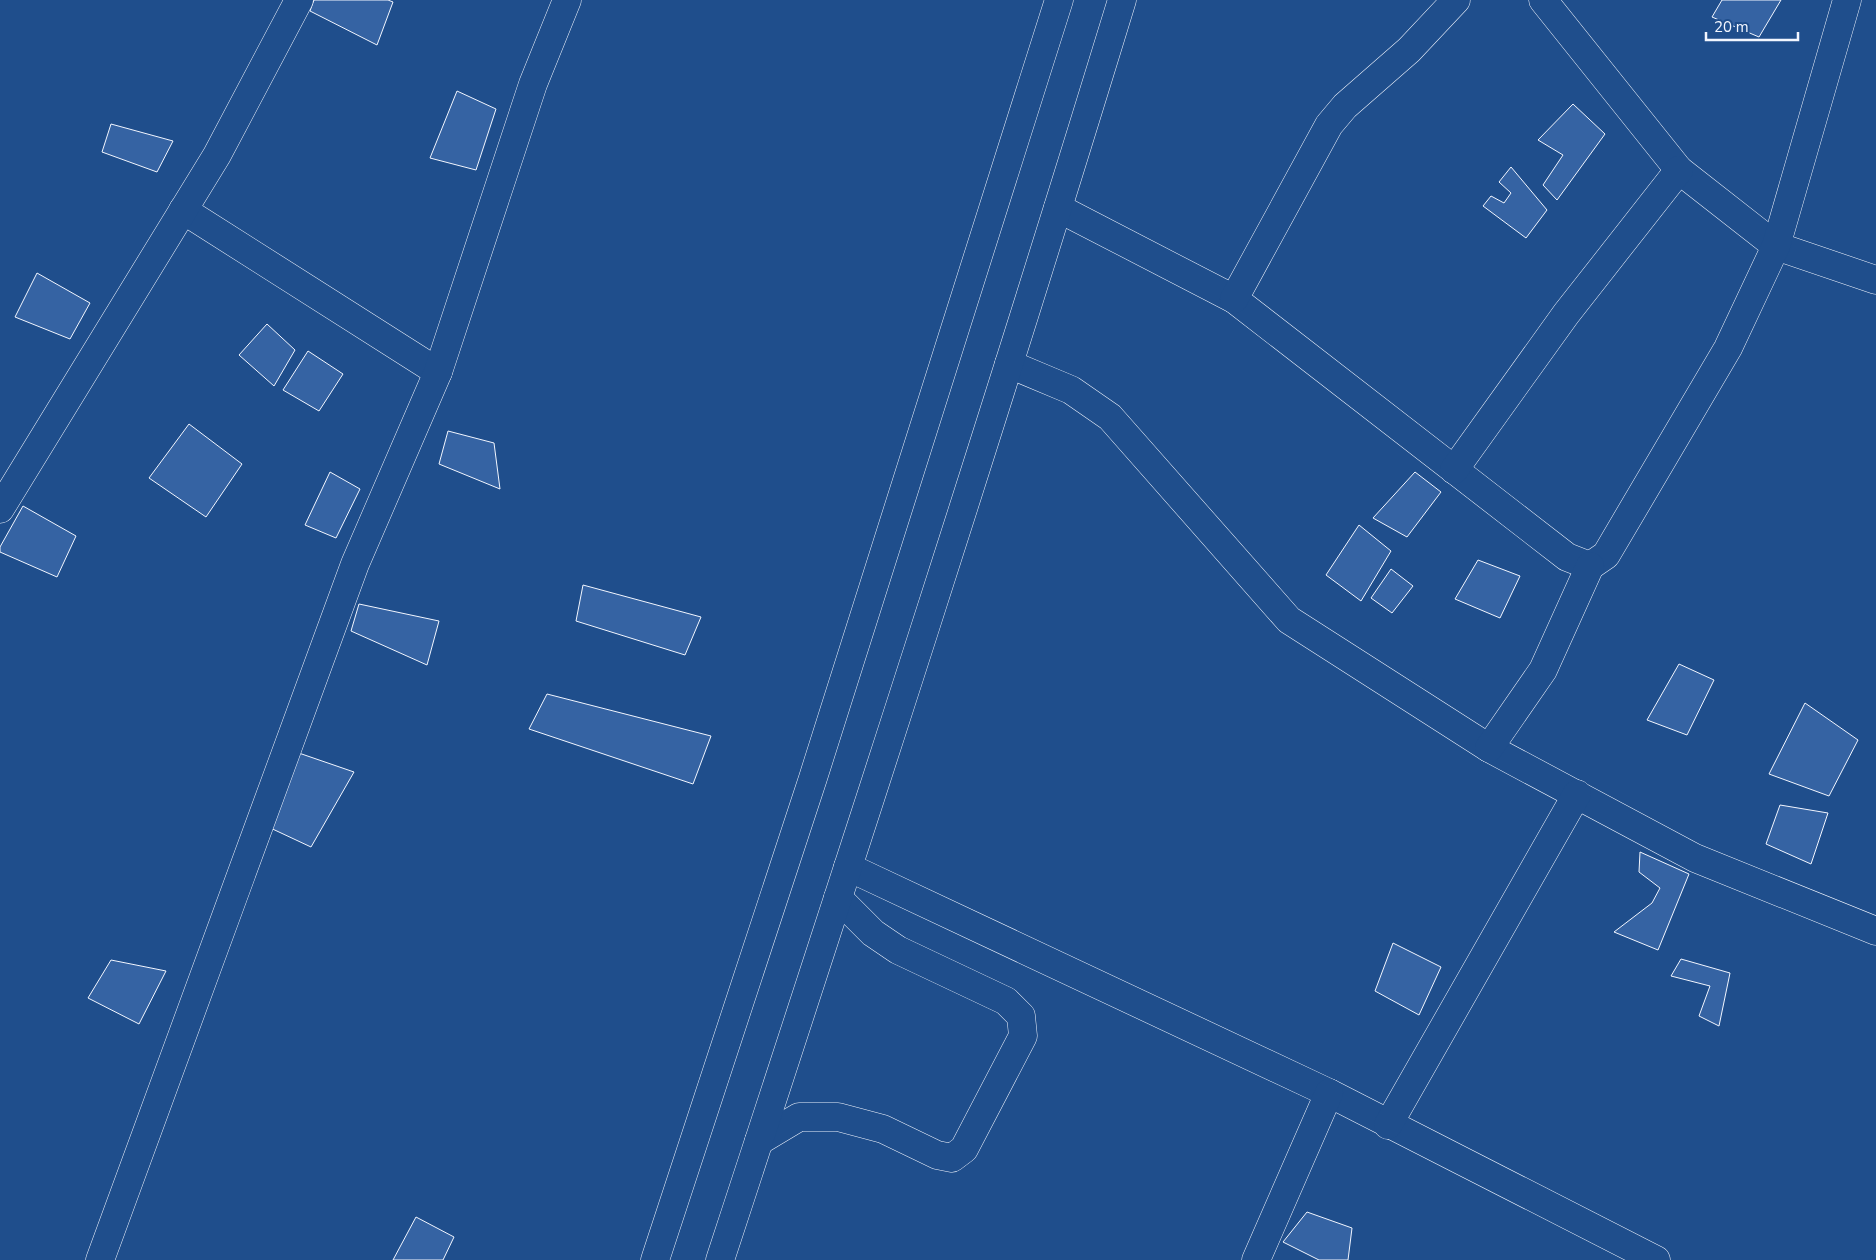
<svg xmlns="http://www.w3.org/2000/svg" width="1876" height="1260" font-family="'Nunito Sans',sans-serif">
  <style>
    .building { fill: #3563a3; stroke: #f2f6ff }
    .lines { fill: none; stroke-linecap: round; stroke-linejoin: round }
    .minor-casing { stroke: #f2f6ff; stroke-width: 29 }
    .major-casing { stroke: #f2f6ff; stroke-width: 29 }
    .minor { stroke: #1f4e8c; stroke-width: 28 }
    .major { stroke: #1f4e8c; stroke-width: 28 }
  </style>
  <rect width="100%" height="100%" fill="#1f4e8c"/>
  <g class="building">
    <path d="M314,0H388L393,2L377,45L310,11Z"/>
    <path d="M1722,0H1781L1759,37L1712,17Z"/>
    <path d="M457,91L496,109L476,170L430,158Z"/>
    <path d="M1573,104L1605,134L1557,200L1543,185L1563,155L1538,140Z"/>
    <path d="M111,124L173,141L157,172L102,152Z"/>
    <path d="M1511,167L1547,210L1526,238L1483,206L1491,196L1504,203L1511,193L1499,182Z"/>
    <path d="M37,273L90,303L70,339L15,317Z"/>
    <path d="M267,324L295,350L274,386L239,355Z"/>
    <path d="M308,351L343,374L319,411L283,390Z"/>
    <path d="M189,424L242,464L206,517L149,478Z"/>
    <path d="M448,431L494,443L500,489L439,464Z"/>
    <path d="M330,472L360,489L336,538L305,525Z"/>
    <path d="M1415,472L1441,492L1407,537L1373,518Z"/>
    <path d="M23,506L76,536L57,577L0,552V547Z"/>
    <path d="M1359,525L1391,551L1361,601L1326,575Z"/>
    <path d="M1478,560L1520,576L1500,618L1455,599Z"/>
    <path d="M1391,569L1413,586L1392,613L1371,598Z"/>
    <path d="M583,585L701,617L685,655L576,621Z"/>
    <path d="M359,604L439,621L427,665L351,631Z"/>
    <path d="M1679,664L1714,680L1687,735L1647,720Z"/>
    <path d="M547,694L711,736L693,784L529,729Z"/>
    <path d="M1805,703L1858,740L1829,796L1769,774Z"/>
    <path d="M293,751L354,772L311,847L264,825Z"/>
    <path d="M1780,805L1828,813L1811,864L1766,844Z"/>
    <path d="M1640,852L1689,874L1658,950L1614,932L1652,903L1660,888L1639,872Z"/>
    <path d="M1393,943L1441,967L1419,1015L1375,991Z"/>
    <path d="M1681,959L1730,973L1719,1026L1699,1016L1710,986L1671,976Z"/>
    <path d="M111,960L166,971L139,1024L88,998Z"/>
    <path d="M1307,1212L1352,1228L1348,1260H1319L1283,1242Z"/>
    <path d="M416,1217L454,1237L443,1260H393Z"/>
  </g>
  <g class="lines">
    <g class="minor-casing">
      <g id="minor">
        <path d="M1543,0L1679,170L1776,246L1876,280"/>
        <path d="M1058,208L1234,299L1567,557L1590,566L1606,555L1728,348L1776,246L1847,0"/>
        <path d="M183,210L438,372"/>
        <path d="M1234,299L1329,125L1345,106L1409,50L1456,0"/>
        <path d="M1009,364L1071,390L1110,417L1289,620L1489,748L1695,858L1876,931"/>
        <path d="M1454,470L1566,314L1679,170"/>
        <path d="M0,509L217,155L299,0"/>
        <path d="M1489,748L1543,670L1590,566"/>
        <path d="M848,867L1329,1093L1656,1260"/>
        <path d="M1388,1125L1577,794"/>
        <path d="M759,1141L799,1117H838L883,1129L937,1155L952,1158L964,1149L1023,1036L1021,1016L1006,1001L898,950L873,933L838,898"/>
        <path d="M100,1260L355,564L438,372L533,84L567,0"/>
        <path d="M1256,1260L1329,1093"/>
      </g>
    </g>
    <g class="major-casing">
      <g id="major">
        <path d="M655,1260L813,778L1059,0"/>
        <path d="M720,1260C857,841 993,422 1122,0"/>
      </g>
    </g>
    <use href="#minor" class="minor"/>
    <use href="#major" class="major"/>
  </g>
  <path d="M1706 32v8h92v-8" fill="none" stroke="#f2f6ff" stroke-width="2.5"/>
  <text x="1714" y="32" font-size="15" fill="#f2f6ff" stroke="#1f4e8c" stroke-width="4" paint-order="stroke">20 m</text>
</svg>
